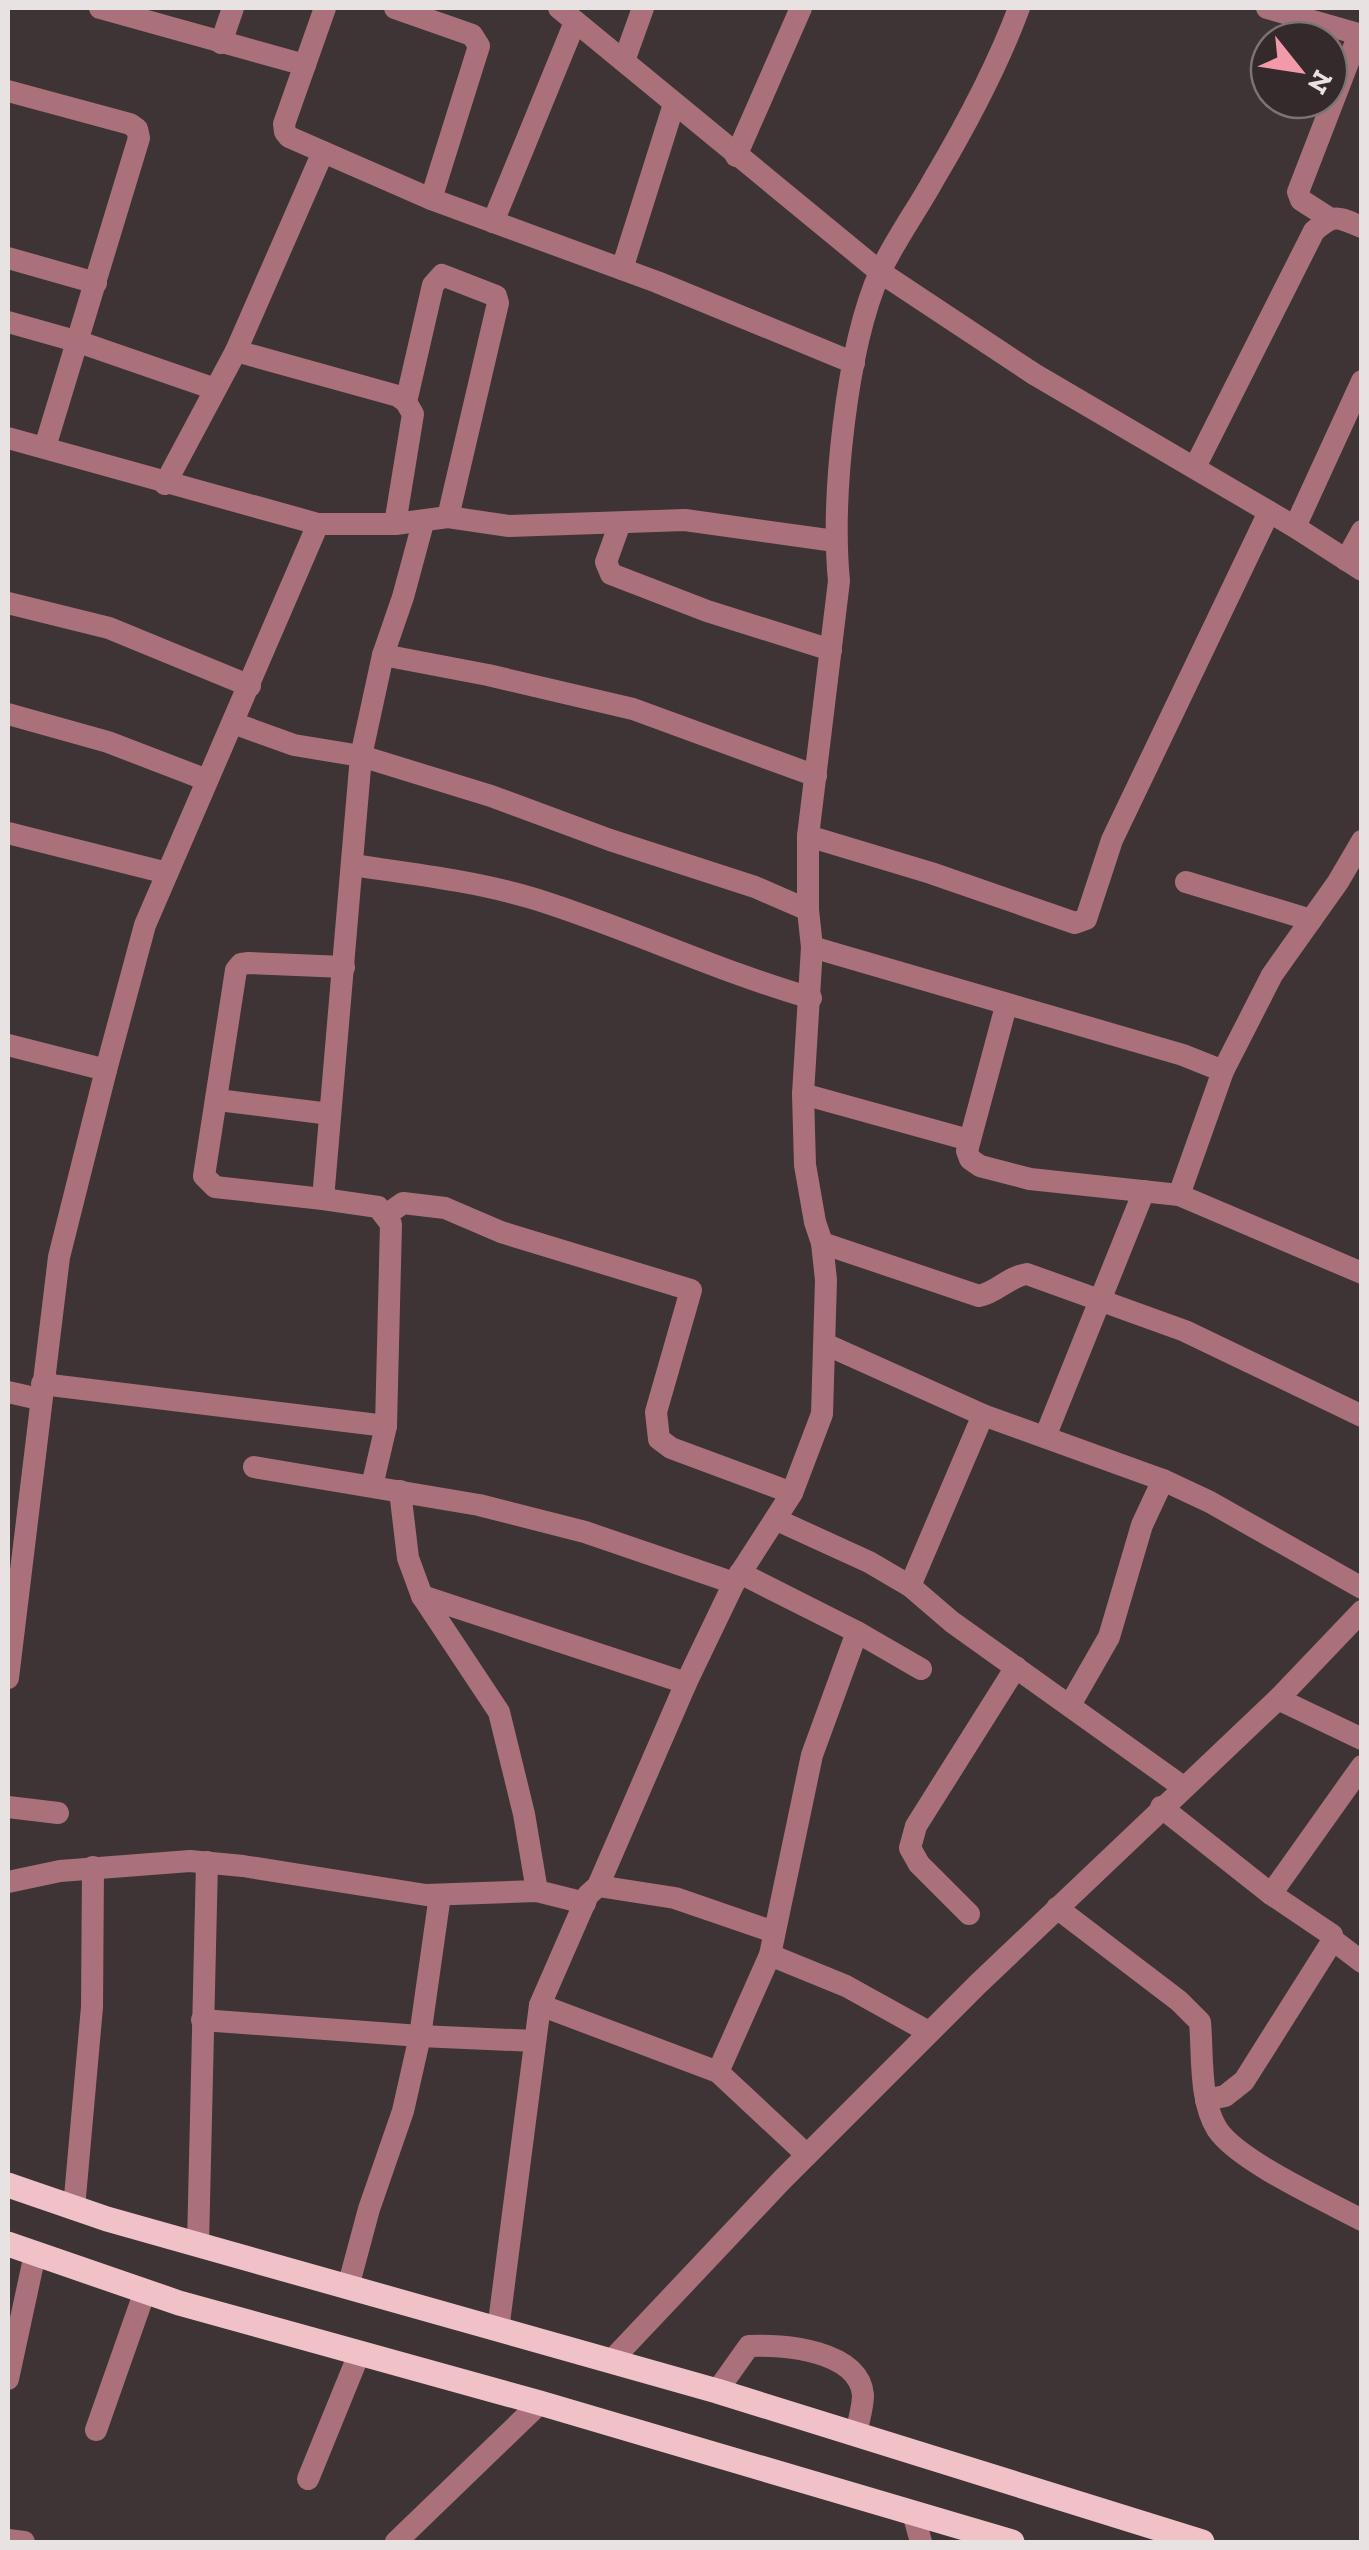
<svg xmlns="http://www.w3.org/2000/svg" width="1369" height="2550" font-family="'Zilla Slab',serif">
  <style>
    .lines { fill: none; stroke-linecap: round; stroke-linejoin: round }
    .minor { stroke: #aa717b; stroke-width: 22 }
    .major { stroke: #f1c1c8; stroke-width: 25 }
  </style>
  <rect width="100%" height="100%" fill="#3e3435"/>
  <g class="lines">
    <g class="minor">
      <path d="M100,8L305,65"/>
      <path d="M325,8L284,124L285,132L289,137L431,199L657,282L854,363"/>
      <path d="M395,8L472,35L479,46L431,199"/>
      <path d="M559,8L880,272L1034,374L1295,527L1362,570"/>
      <path d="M1267,8L1362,35"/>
      <path d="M221,43L233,8"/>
      <path d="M624,61L643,8"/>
      <path d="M8,91L130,124L137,129L139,138L45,447"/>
      <path d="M736,156L801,8"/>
      <path d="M1329,218L1301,200L1298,192L1359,34"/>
      <path d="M493,222L575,22"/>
      <path d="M8,258L96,283"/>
      <path d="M622,269L674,104"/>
      <path d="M8,322L79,342L215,389"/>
      <path d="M236,351L398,396L406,402L413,414L395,524"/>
      <path d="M406,402L433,285L442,275L496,296L498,303L448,517"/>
      <path d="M8,438L318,524H395L448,517L509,526L685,520L835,541"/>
      <path d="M1195,467L1314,231C1335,213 1337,217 1362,227"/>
      <path d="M165,484L236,351L323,152"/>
      <path d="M620,523L606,562L611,574L707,611L831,650"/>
      <path d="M1295,527L1362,381"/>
      <path d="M1346,560L1362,531"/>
      <path d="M8,603L109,628L250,686"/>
      <path d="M383,655L488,675L633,709L816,776"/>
      <path d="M8,714L108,742L207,780"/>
      <path d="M233,723L294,745L361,756L491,796L610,840L755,887L808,910"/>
      <path d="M8,833L167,873"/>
      <path d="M808,836L931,873L1075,923L1086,919L1112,840L1269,512"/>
      <path d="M352,865C413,874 476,881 535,899C628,928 717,971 811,998"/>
      <path d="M1186,882L1311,920"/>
      <path d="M812,947L1183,1055L1223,1071L1179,1195"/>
      <path d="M1006,1006L967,1151L970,1159L980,1166L1030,1179L1179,1195L1362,1273"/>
      <path d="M8,1045L106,1070"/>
      <path d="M1223,1071L1272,975L1338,882L1362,841"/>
      <path d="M803,1094L969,1140"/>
      <path d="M218,1100L330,1114"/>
      <path d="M323,1199L215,1187L204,1176L236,970L241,964L249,963L344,967"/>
      <path d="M386,1215L403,1203L445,1208L501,1232L691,1290L656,1412L659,1439L671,1448L792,1493"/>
      <path d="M822,1243L979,1296C997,1292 1008,1277 1027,1274L1185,1331L1362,1416"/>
      <path d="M825,1344L983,1415L1163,1480L1210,1502L1362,1588"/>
      <path d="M42,1384L386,1426"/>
      <path d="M8,1392L39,1399"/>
      <path d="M1045,1437L1144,1191"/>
      <path d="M254,1467L479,1505L585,1532L734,1583"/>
      <path d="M372,1486L386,1426L391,1224L378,1207L323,1199L361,756L383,655L403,597L423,523"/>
      <path d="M400,1491L408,1558L422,1596L499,1712L524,1814L537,1891"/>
      <path d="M777,1520L869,1562L910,1586L952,1622L1183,1787"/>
      <path d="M740,1573L857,1632L921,1669"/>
      <path d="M910,1586L983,1415"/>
      <path d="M422,1596L686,1683"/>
      <path d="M8,1678L59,1257L106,1070L145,925L318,524"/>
      <path d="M1278,1699L1362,1739"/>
      <path d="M1070,1705L1109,1637L1142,1525L1163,1480"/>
      <path d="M8,1807L58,1813"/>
      <path d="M1161,1807L1271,1894L1332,1935L1333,1940L1362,1962"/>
      <path d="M8,1882L60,1871L190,1861L243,1866L426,1895L537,1891L585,1903"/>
      <path d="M598,1886L675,1898L774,1932"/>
      <path d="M1271,1894L1362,1766"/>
      <path d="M1057,1908L1179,2001L1200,2022C1203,2055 1199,2100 1217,2129C1238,2161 1326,2201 1362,2220"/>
      <path d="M969,1914L919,1864L910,1848L916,1826L1016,1667"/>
      <path d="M770,1955L846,1986L929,2032"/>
      <path d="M540,2005L718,2072L807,2155"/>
      <path d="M202,2020L420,2036L535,2041"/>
      <path d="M718,2072L770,1955L812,1755L857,1632"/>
      <path d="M1206,2100L1225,2096L1244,2081L1333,1940"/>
      <path d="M74,2208L92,2007L93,1867"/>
      <path d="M198,2245L207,1862"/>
      <path d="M348,2287L369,2209L403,2111L420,2036L440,1895"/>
      <path d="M498,2330L540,2005L588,1895L598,1886L686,1683L734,1583L792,1493L822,1414L826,1280L822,1243L815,1222L805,1165L803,1094L812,947L808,910V836L839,581C831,498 846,349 880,272C895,240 917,210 934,179C966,125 997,67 1019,8"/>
      <path d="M611,2361L782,2180L978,1984L1278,1699L1362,1611"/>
      <path d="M8,2379L35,2254"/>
      <path d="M717,2391L749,2346C782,2344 859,2350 863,2395C863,2408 858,2422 856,2435"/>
      <path d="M96,2430L145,2291"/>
      <path d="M308,2479L359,2354"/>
      <path d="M913,2513L921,2542"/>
      <path d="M8,2540L24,2542"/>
      <path d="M396,2542L540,2403"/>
    </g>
    <g class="major">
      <path d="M8,2185L107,2219L717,2391L1202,2542"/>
      <path d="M8,2244L179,2303L540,2403L1012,2542"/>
    </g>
  </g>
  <rect width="1369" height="2550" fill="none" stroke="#e8e2e2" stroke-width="20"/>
  <g transform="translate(1299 70) rotate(120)"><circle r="48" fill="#342a2b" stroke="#7c7474" stroke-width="2.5"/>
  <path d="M0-8L18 38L0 25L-18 38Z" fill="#f39aaa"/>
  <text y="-15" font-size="28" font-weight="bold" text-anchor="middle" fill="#e8e2e2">N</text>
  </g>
</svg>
